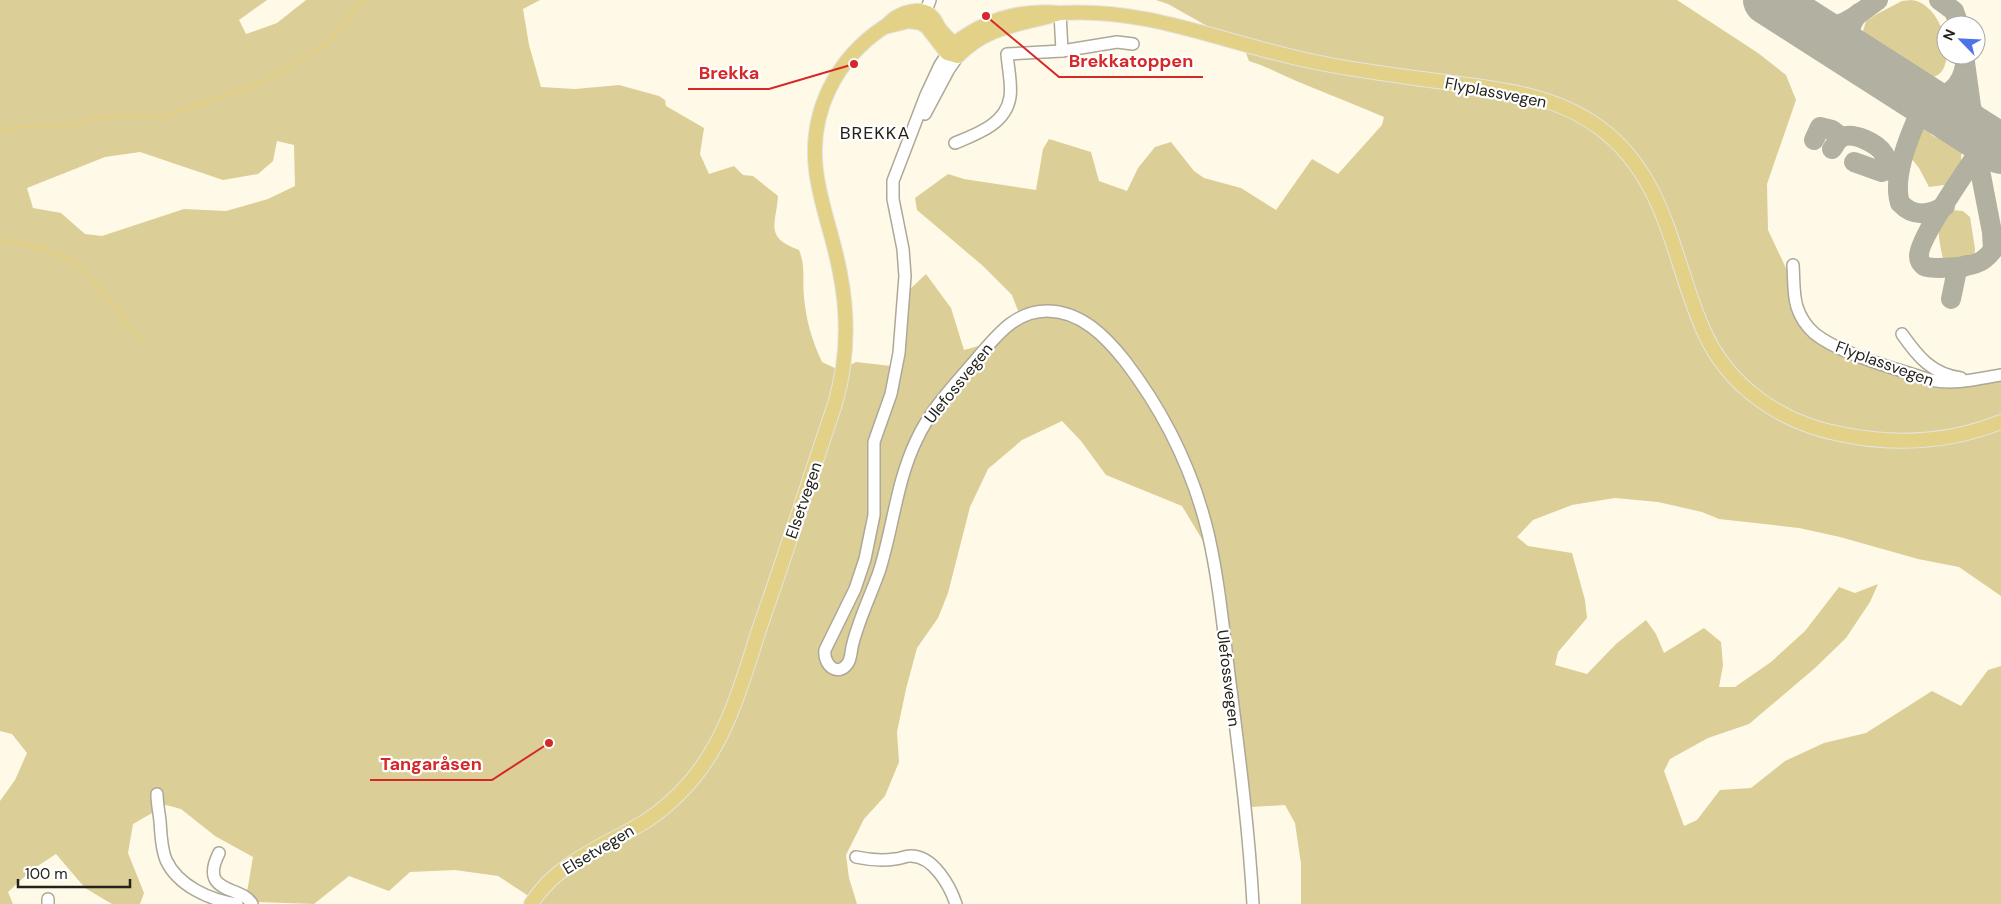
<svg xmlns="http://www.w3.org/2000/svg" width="2001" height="904" font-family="'DM Sans',sans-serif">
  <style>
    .green { fill: #dbce97; fill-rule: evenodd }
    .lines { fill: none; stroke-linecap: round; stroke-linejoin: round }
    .stream { stroke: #e2cf81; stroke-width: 2.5 }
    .taxiway { stroke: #b2b0a0; stroke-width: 20 }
    .runway { stroke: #b2b0a0; stroke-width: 50 }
    .minor-casing { stroke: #ada897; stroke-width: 14 }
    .major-casing { stroke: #e5e4e4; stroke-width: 16 }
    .minor { stroke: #fff; stroke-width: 11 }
    .major { stroke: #e2d186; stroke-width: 14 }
    .labels { text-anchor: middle; stroke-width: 4.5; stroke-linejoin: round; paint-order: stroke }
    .street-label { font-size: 16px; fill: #23221b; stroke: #fff }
    .neighbourhood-label { font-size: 18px; letter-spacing: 1px; fill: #23221b; stroke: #fff }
    .leader { fill: none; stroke: #d62828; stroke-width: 2 }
    .callout-dot { fill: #d62828; stroke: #fff; stroke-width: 2 }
    .callout-label { font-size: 18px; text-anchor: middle; font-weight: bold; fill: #d62828; stroke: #fff; stroke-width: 4.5; stroke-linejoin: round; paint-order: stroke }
  </style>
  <rect width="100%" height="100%" fill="#fefae7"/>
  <g class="green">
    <path d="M0,0H267L239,20L246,34L277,23L306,0H540L523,9L529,45L541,87L575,89L619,85L659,96L665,100L666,106L704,128L700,154L709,174L734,166L743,175L753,176L778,196C776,225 764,237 799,250C806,267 802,280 804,297C806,320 812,341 822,362L839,370L856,362L891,366L907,292L926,274L951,308L964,350L986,344L1020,316L1012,295L983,266L917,210L915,198L948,174L964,179L1036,190L1043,149L1049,139L1091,152L1099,181L1127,191L1138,168L1155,147L1171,142L1194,171L1204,178L1241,188L1276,210L1312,159L1338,174L1382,125L1384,117C1359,106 1332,96 1306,85C1287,78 1269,67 1249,61L1244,48L1207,26L1168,4L1156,0H1677L1758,53L1786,75L1796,100L1767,184L1768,230L1793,283V305L1835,349L1941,380L2001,374V596L1959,567L1918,559L1840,537L1799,528L1719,519L1702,512L1658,502L1615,498L1572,505L1533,520L1517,537L1528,546L1572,553L1585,600L1587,618L1558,652L1555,665L1587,674L1616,644L1646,620L1656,634L1664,653L1704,628L1721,642L1723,665L1719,687H1735L1771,662L1805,631L1839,587L1855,593L1878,584L1870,602L1846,638L1815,668L1749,724L1708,738L1670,759L1664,771L1684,826L1697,820L1720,790L1751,788L1785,761L1824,743L1866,733L1932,691L1961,706L1988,670L2001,666V904H1301V864L1295,823L1285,805L1251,807L1240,796L1214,583L1203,541L1182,506L1106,475L1081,441L1062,421L1022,440L988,469L970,507L948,593L938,618L917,648L906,689L897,732L899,762L885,796L864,819L846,855L849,878L857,904H537L527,895L498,876L455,870L410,872L389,891L349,876L314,904L257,902L247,892L253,857L215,836L181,809L166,805L133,824L128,853L144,893L140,904H112L85,888L56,854L33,869L8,892L13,904H0V801L15,780L27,753L12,734L0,731ZM277,141L294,145L295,186L268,199L226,211L184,209L102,236L85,234L61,213L33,208L27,188L105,157L140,152L223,180L258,174L273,161Z"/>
    <path d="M1911,0C1949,3 1964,93 1918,75L1869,44L1863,31L1866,21L1877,14L1902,1Z"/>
    <path d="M1925,126V129L1933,136L1962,149L1960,170L1952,184L1929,187L1919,168L1911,158L1918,133Z"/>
    <path d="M1951,210L1963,211L1970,217L1975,249L1974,258L1951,261L1943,259C1940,243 1932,218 1951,210Z"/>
  </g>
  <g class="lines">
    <g class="stream">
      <path d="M0,133L10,128L77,124L105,116L163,117L260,83L327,44L356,8L365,0"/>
      <path d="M0,241L6,240L44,249L75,262L123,315C124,332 136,329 141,341"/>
    </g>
    <g class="taxiway">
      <path d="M1939,0L1954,11L1959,25"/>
      <path d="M1859,13C1842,33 1850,46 1865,62"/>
      <path d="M1801,21C1836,36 1851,19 1878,0"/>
      <path d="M1964,55L1971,106L1980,144L1978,153L1979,165L1992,232L1993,250C1989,255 1984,261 1977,263C1967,267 1934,270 1924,266C1921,263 1919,261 1919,256C1918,240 1966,171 1978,153L1988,147L1999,148"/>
      <path d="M1814,140L1820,127L1832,130L1841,137"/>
      <path d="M1832,149C1835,145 1837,140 1842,137C1854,132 1877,143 1884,154C1887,159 1887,164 1887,170L1882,172L1854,162"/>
      <path d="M1945,206C1929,215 1914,218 1900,203C1891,175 1913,127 1925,101C1946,98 1962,87 1965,65"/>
      <path d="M1951,299L1957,270L1967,265"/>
    </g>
    <path class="runway" d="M1768,0L2001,149"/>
    <g class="minor-casing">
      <g id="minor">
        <path d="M1060,13L1062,51"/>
        <path d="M923,19L930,0"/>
        <path d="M953,46L940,65L926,95L893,181V199L903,249L905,276L899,353L891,394L874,442V515L865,559L855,589L825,650C823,665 838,678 848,663C851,658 851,652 852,647C858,621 870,597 879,572C893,529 896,483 916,441C931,408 956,383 979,356C998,334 1016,311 1047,311C1081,311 1106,337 1125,361C1164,412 1193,471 1208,533C1220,585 1224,638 1231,690C1240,761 1249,832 1253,904"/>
        <path d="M925,114L949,69L958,56L956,49"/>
        <path d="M955,143C977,134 1006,124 1010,97C1012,84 1008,68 1007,54L1062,51L1117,42L1133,44"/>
        <path d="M1793,265C1794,278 1793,294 1797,307C1800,316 1806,326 1814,333C1839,354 1898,369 1930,380C1955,385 1977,379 2001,375"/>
        <path d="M1902,334C1918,357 1932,374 1961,378"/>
        <path d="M157,794C157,803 159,812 160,821C161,834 161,848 166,860C178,886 210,900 237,904"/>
        <path d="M219,853C198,895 242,885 252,904"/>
        <path d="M856,857C870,860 881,861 895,859C900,859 905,856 910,856C933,855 950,886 956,904"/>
        <path d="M48,904V899"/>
      </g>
    </g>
    <g class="major-casing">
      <g id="major">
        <path d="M1060,13C1151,7 1228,45 1315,62C1358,71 1401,76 1444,82C1499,89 1554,94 1600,128C1666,177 1672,257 1702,327C1727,387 1782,424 1845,435C1897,445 1951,442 2001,422"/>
        <path d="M531,904C558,861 605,846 646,821C663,810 678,796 691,781C728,738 743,679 760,627C786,553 810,478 835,404C848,360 849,318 840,273C834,238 820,205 816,170C809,112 836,59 884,27C888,25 891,21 895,18C906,11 924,6 933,18C936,21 937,25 939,28C943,34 949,39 954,44C985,20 1021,9 1060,13C1021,25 988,25 958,56L947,53L927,27L921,23L909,21L885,27"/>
      </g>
    </g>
    <use href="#minor" class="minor"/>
    <use href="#major" class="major"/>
  </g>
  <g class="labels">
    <g class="street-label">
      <text transform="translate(1496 92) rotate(11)" y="6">Flyplassvegen</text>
      <text transform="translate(1885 363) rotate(20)" y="6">Flyplassvegen</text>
      <text transform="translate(958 383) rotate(-51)" y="6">Ulefossvegen</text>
      <text transform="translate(803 500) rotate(-71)" y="6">Elsetvegen</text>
      <text transform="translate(1229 678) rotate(83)" y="6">Ulefossvegen</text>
      <text transform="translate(598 849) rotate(-31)" y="6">Elsetvegen</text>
    </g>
    <g class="neighbourhood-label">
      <text x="875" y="139">BREKKA</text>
    </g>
  </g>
  <path class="leader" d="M986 16L1059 77H1203M854 64L769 89H688M549 743L492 780H370"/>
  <g class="callout-dot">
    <circle cx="986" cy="16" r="5"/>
    <circle cx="854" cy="64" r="5"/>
    <circle cx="549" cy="743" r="5"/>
  </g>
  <g class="callout-label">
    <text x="1131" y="67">Brekkatoppen</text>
    <text x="729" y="79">Brekka</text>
    <text x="431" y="770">Tangaråsen</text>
  </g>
  <g transform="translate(1961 40) rotate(294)"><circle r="24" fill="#ffffff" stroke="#a7a7a4"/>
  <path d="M0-4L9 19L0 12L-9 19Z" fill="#4e74e8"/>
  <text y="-8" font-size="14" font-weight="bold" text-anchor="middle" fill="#23221b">N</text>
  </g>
  <path d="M18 879v8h112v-8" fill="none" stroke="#23221b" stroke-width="2.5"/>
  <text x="25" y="879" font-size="15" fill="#23221b" stroke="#ffffff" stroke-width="4" paint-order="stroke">100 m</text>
</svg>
